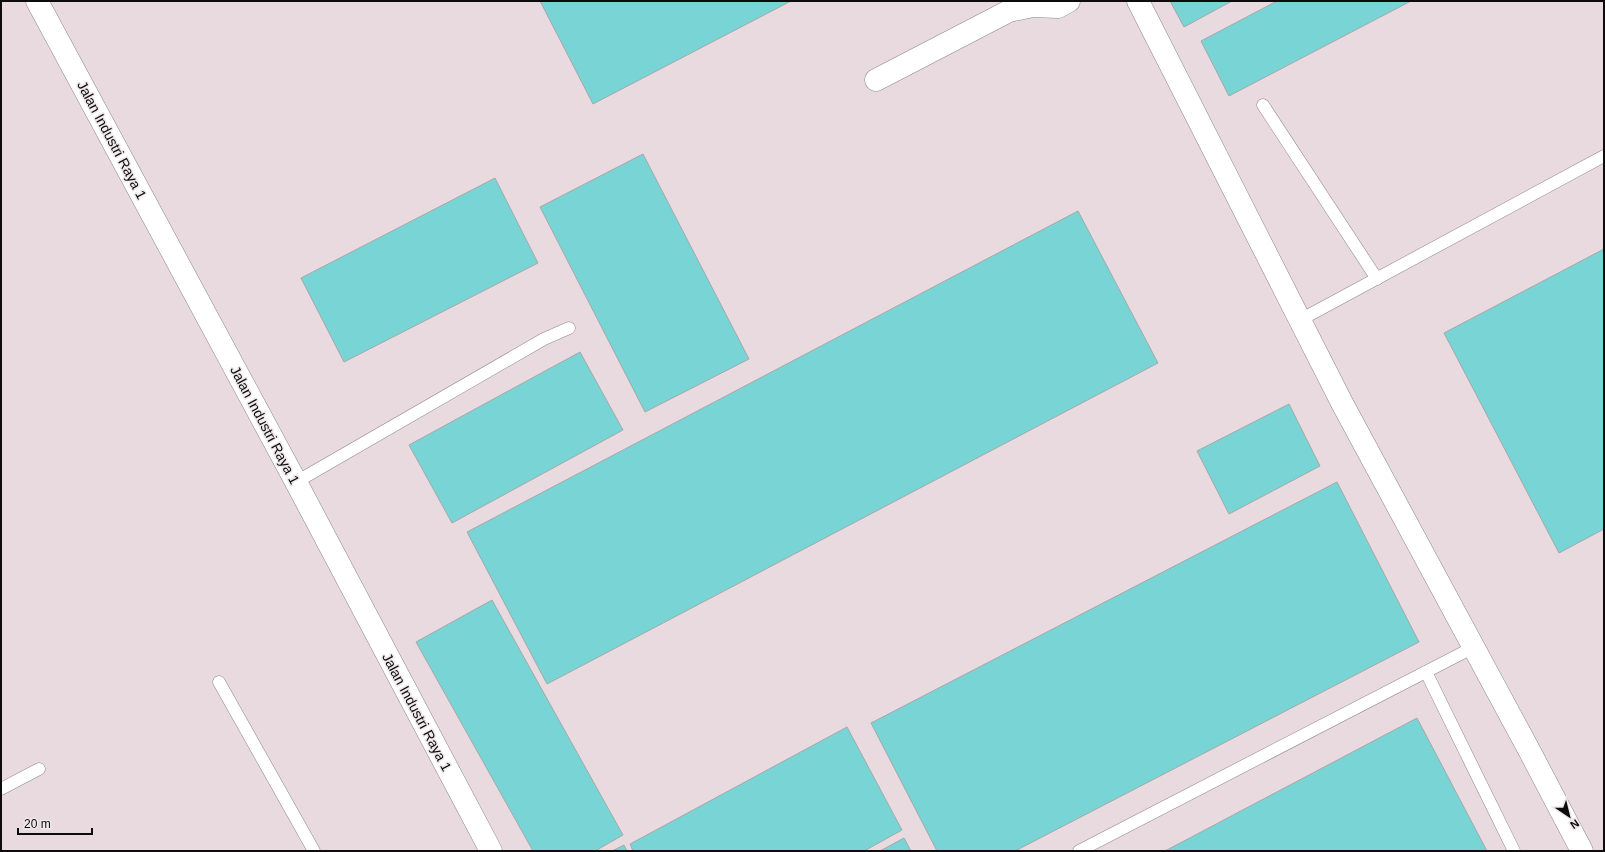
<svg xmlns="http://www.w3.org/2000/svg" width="1605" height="852" font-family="Helvetica,sans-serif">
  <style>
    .built { fill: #e8dadf }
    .building { fill: #79d4d6; stroke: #a3a9a9 }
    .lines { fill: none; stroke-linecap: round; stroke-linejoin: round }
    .service-casing { stroke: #8c8789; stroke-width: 13 }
    .minor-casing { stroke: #8c8789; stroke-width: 23 }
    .tertiary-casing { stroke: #8c8789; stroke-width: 23 }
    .service { stroke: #fff; stroke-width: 12 }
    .minor { stroke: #fff; stroke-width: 22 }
    .tertiary { stroke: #fff; stroke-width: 22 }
    .labels { text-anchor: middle; stroke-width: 3; stroke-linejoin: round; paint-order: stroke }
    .street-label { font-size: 14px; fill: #0d0b0c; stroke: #eee8ea }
  </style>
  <rect width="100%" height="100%" fill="#eee8ea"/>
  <rect class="built" x="1" y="1" width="1603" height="850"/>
  <g class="building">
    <path d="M540,1H791L593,104Z"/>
    <path d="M1170,1H1232L1184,27Z"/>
    <path d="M1277,1H1411L1229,96L1201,41Z"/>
    <path d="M643,154L749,359L645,412L540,207Z"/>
    <path d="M495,178L538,263L344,362L301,278Z"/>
    <path d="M1078,211L1158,363L547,684L467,532Z"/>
    <path d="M1604,249V529L1559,553L1444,333Z"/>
    <path d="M580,352L623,430L452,523L409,445Z"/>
    <path d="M1289,404L1320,466L1229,514L1197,451Z"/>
    <path d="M1337,482L1419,642L1015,851H937L871,723Z"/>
    <path d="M492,600L623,835L595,851H533L416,642Z"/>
    <path d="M1417,718L1487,851H1165Z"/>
    <path d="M847,727L902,830L864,851H633L630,844Z"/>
    <path d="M904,838L911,851H880Z"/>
    <path d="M624,845L627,851H612Z"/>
  </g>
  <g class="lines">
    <g class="service-casing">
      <g id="service">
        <path d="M1263,105L1377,279"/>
        <path d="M1300,320L1604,156"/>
        <path d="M296,482L544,339L569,328"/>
        <path d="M1426,672L1514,851"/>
        <path d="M219,682L314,851"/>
        <path d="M1,789L39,769"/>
        <path d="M1079,851L1474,647"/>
      </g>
    </g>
    <g class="minor-casing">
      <g id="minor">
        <path d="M1138,1L1342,403L1529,750L1582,851"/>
        <path d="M876,80L1009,11L1033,6L1058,7L1069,1"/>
      </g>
    </g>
    <g class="tertiary-casing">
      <path id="tertiary" d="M37,1L296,482L491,851"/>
    </g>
    <use href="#service" class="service"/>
    <use href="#minor" class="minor"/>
    <use href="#tertiary" class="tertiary"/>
  </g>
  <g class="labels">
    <g class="street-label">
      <text transform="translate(112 140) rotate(62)" y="5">Jalan Industri Raya 1</text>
      <text transform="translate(265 425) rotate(62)" y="5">Jalan Industri Raya 1</text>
      <text transform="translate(417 712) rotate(62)" y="5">Jalan Industri Raya 1</text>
    </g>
  </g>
  <rect width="1605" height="852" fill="none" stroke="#0d0b0c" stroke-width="4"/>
  <g transform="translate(1569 816) rotate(145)" stroke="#eee8ea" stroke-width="3" paint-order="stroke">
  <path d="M0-3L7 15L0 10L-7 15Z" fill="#0d0b0c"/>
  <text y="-6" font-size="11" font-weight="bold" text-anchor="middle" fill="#0d0b0c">N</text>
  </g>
  <path d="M18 828v6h74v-6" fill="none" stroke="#0d0b0c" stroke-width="2"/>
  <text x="24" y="828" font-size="12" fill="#0d0b0c" stroke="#eee8ea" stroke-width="3" paint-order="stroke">20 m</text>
</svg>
